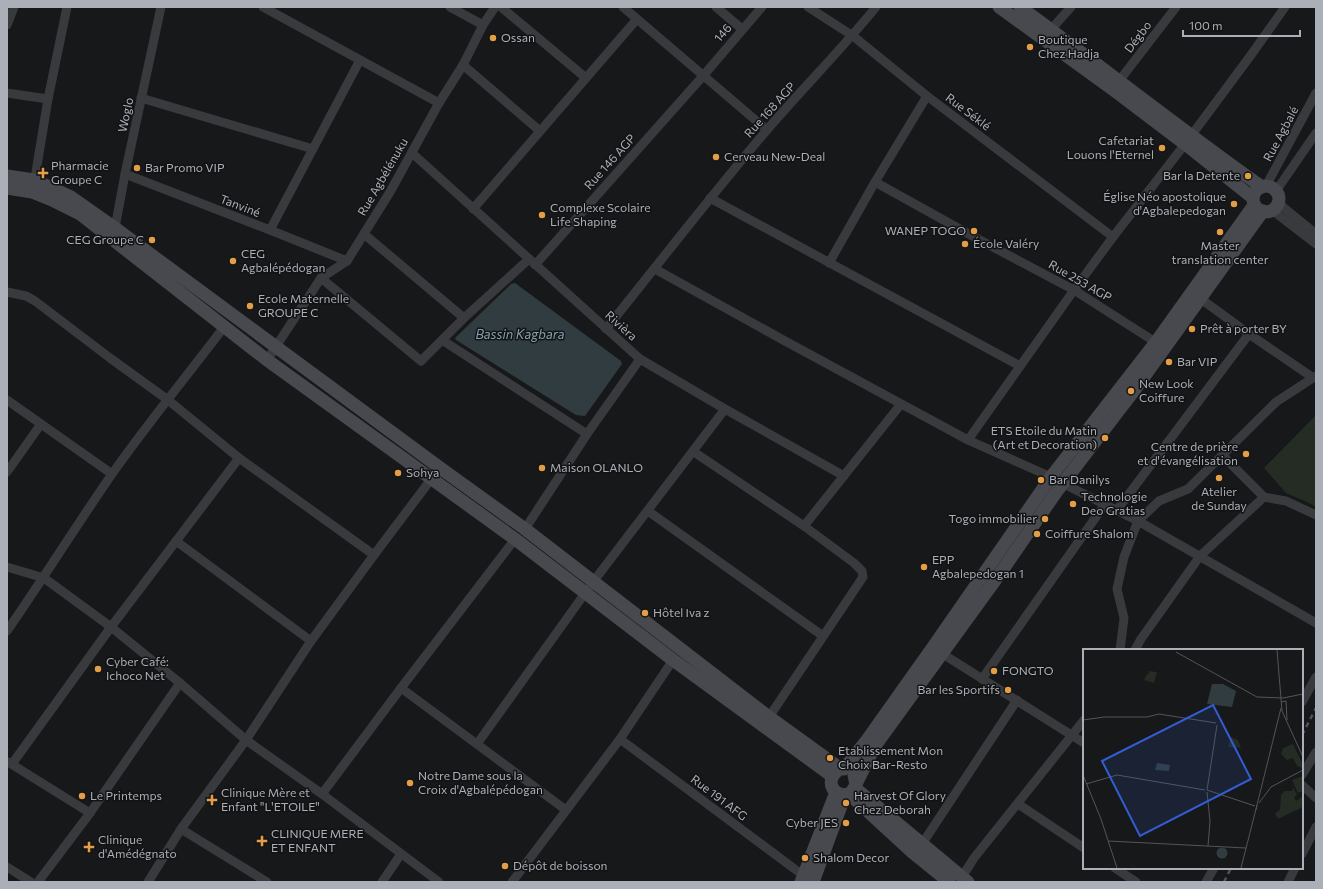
<svg xmlns="http://www.w3.org/2000/svg" width="1323" height="889" font-family="Commissioner,sans-serif">
  <style>
    .green { fill: #242c24 }
    .water { fill: #313c41 }
    .lines { fill: none; stroke-linecap: round; stroke-linejoin: round }
    .street { stroke: #393a3e; stroke-width: 9 }
    .secondary { stroke: #47494e; stroke-width: 13 }
    .rail { stroke: #505257; stroke-width: 2.5; stroke-dasharray: 5 4; stroke-linecap: butt }
    .poi-dot { fill: #e49e45; stroke: #121314; stroke-width: 1.5 }
    .labels { text-anchor: middle; stroke-width: 3; stroke-linejoin: round; paint-order: stroke }
    .street-label { font-size: 12px; fill: #abb0b8; stroke: #121314 }
    .poi-label { font-size: 12px; fill: #abb0b8; stroke: #121314; text-anchor: start }
    .water-label { font-size: 13px; font-style: italic; fill: #85a0b0; stroke: #121314 }
    .inset-road { fill: none; stroke: #525559; stroke-width: 1 }
    .view { fill: #325dd3; fill-opacity: 0.15; stroke: #325dd3; stroke-width: 2 }
    .inset-edge { fill: none; stroke: #abb0b8; stroke-width: 2 }
  </style>
  <rect width="100%" height="100%" fill="#171819"/>
  <path class="green" d="M1316,415V507L1307,502L1286,493L1264,468Z"/>
  <path class="water" d="M515,283L621,361L622,364L585,416L576,415L456,340L455,338L511,284Z"/>
  <g class="lines">
    <g class="street">
      <path d="M263,7L439,103"/>
      <path d="M450,7L483,25"/>
      <path d="M501,7L586,78"/>
      <path d="M623,7L767,130"/>
      <path d="M716,7L742,29"/>
      <path d="M808,7L853,36L927,96L1113,237"/>
      <path d="M7,25L14,7"/>
      <path d="M1047,34L1071,7"/>
      <path d="M463,65L540,131"/>
      <path d="M1119,81L1176,7"/>
      <path d="M7,93L48,99"/>
      <path d="M141,98L313,149"/>
      <path d="M412,153L640,359L725,409L844,476"/>
      <path d="M125,174L270,230L347,261"/>
      <path d="M875,182L976,238L1074,290L1160,345"/>
      <path d="M34,184L48,99L67,7"/>
      <path d="M1266,186L1316,93"/>
      <path d="M1276,191L1316,133"/>
      <path d="M710,198L1020,366"/>
      <path d="M1278,203L1316,234"/>
      <path d="M473,209L637,19"/>
      <path d="M1272,210L1316,244"/>
      <path d="M115,228L125,174L161,7"/>
      <path d="M270,230L360,60"/>
      <path d="M364,234L464,318"/>
      <path d="M829,263L875,182L927,96"/>
      <path d="M535,265L703,76L762,7"/>
      <path d="M655,269L785,341L968,440L1051,477"/>
      <path d="M321,278L421,361L464,318L529,259"/>
      <path d="M7,292L26,296L35,301L110,358L168,400L239,458L374,555"/>
      <path d="M1201,299L1249,334L1312,377"/>
      <path d="M606,329C659,263 711,196 766,131C802,89 841,50 876,7"/>
      <path d="M442,340L587,434"/>
      <path d="M267,360L321,278L347,261L390,192L439,103L463,65L483,25L495,7"/>
      <path d="M7,400L112,474"/>
      <path d="M968,440L1074,290L1113,237L1185,144L1251,55L1285,7"/>
      <path d="M694,452L804,526L854,563L862,571L863,577L769,717"/>
      <path d="M1222,455L1264,497L1286,501L1316,515"/>
      <path d="M7,472L41,424"/>
      <path d="M1062,483L1138,521L1316,623"/>
      <path d="M1117,510L1249,334"/>
      <path d="M648,511L823,636"/>
      <path d="M804,526L901,404"/>
      <path d="M525,529L587,434L640,359"/>
      <path d="M176,541L311,641"/>
      <path d="M7,567L44,578L111,627L180,683L246,740L322,794L439,882"/>
      <path d="M7,631C43,579 76,526 112,474C147,424 187,376 224,327"/>
      <path d="M1120,650L1124,618L1117,589L1124,557L1138,521L1159,501L1188,489L1276,402L1316,376"/>
      <path d="M1135,650L1141,639L1200,556L1264,497"/>
      <path d="M938,651L1084,743"/>
      <path d="M982,679L1105,504"/>
      <path d="M401,688L566,810"/>
      <path d="M1302,702L1316,677"/>
      <path d="M620,739L804,876"/>
      <path d="M477,744L593,582L725,409"/>
      <path d="M8,762L90,813"/>
      <path d="M12,764L111,627L239,458"/>
      <path d="M1302,775L1316,752"/>
      <path d="M1302,785L1316,798"/>
      <path d="M322,794L401,688L515,539"/>
      <path d="M1018,804L1084,848"/>
      <path d="M181,829L267,882"/>
      <path d="M922,844L1017,700"/>
      <path d="M1302,854L1316,827"/>
      <path d="M7,867L31,882"/>
      <path d="M1115,868L1136,882"/>
      <path d="M962,877L974,858L1084,720"/>
      <path d="M38,882L90,813L180,683"/>
      <path d="M148,882L181,829L246,740L311,641L374,555L432,478"/>
      <path d="M382,882L401,854"/>
      <path d="M512,882L620,739L673,660"/>
      <path d="M1206,882L1214,868"/>
      <path d="M1288,882L1295,868"/>
    </g>
    <g class="secondary">
      <path d="M999,7L1115,91L1185,144L1253,198"/>
      <path d="M1020,7C1101,66 1180,129 1262,187"/>
      <path d="M7,176L34,180L71,197L115,228L443,470L525,529L769,717L841,769"/>
      <circle cx="1266" cy="199" r="13"/>
      <path d="M7,188L32,192L52,200L80,214L267,360L515,539L673,660L832,776"/>
      <path d="M844,769L867,740L933,647L1051,477L1156,342L1254,205"/>
      <path d="M837,771C825,781 833,798 849,794L912,852L949,882"/>
      <path d="M857,782L875,746L999,575L1057,491L1136,388L1263,211"/>
      <path d="M855,788L968,882"/>
      <path d="M849,794L852,791L856,785L854,775"/>
      <path d="M801,882L836,792"/>
      <path d="M813,882L845,795"/>
    </g>
    <g class="rail">
      <path d="M1302,735L1316,708"/>
      <path d="M1224,882L1231,868"/>
    </g>
  </g>
  <g class="poi-dot">
    <circle cx="493" cy="38" r="4"/>
    <circle cx="1030" cy="47" r="4"/>
    <circle cx="1162" cy="148" r="4"/>
    <circle cx="716" cy="157" r="4"/>
    <circle cx="137" cy="168" r="4"/>
    <path d="M41 167h4v4h4v4h-4v4h-4v-4h-4v-4h4z"/>
    <circle cx="1248" cy="176" r="4"/>
    <circle cx="1234" cy="204" r="4"/>
    <circle cx="542" cy="215" r="4"/>
    <circle cx="974" cy="231" r="4"/>
    <circle cx="1220" cy="232" r="4"/>
    <circle cx="152" cy="240" r="4"/>
    <circle cx="965" cy="244" r="4"/>
    <circle cx="233" cy="261" r="4"/>
    <circle cx="250" cy="306" r="4"/>
    <circle cx="1192" cy="329" r="4"/>
    <circle cx="1169" cy="362" r="4"/>
    <circle cx="1131" cy="391" r="4"/>
    <circle cx="1105" cy="438" r="4"/>
    <circle cx="1246" cy="454" r="4"/>
    <circle cx="542" cy="468" r="4"/>
    <circle cx="398" cy="473" r="4"/>
    <circle cx="1219" cy="478" r="4"/>
    <circle cx="1041" cy="480" r="4"/>
    <circle cx="1073" cy="504" r="4"/>
    <circle cx="1045" cy="519" r="4"/>
    <circle cx="1037" cy="534" r="4"/>
    <circle cx="924" cy="567" r="4"/>
    <circle cx="645" cy="613" r="4"/>
    <circle cx="98" cy="669" r="4"/>
    <circle cx="994" cy="671" r="4"/>
    <circle cx="1008" cy="690" r="4"/>
    <circle cx="830" cy="758" r="4"/>
    <circle cx="410" cy="783" r="4"/>
    <circle cx="82" cy="796" r="4"/>
    <path d="M210 794h4v4h4v4h-4v4h-4v-4h-4v-4h4z"/>
    <circle cx="846" cy="803" r="4"/>
    <circle cx="846" cy="823" r="4"/>
    <path d="M260 835h4v4h4v4h-4v4h-4v-4h-4v-4h4z"/>
    <path d="M87 841h4v4h4v4h-4v4h-4v-4h-4v-4h4z"/>
    <circle cx="805" cy="858" r="4"/>
    <circle cx="505" cy="866" r="4"/>
  </g>
  <g class="labels">
    <g class="street-label">
      <text transform="translate(723 33) rotate(-50)" y="4">146</text>
      <text transform="translate(1138 37) rotate(-53)" y="4">Dégbo</text>
      <text transform="translate(770 110) rotate(-48)" y="4">Rue 168 AGP</text>
      <text transform="translate(968 112) rotate(37)" y="4">Rue Séklé</text>
      <text transform="translate(126 115) rotate(-78)" y="4">Woglo</text>
      <text transform="translate(1281 134) rotate(-62)" y="4">Rue Agbalé</text>
      <text transform="translate(610 162) rotate(-48)" y="4">Rue 146 AGP</text>
      <text transform="translate(383 177) rotate(-60)" y="4">Rue Agbélénuku</text>
      <text transform="translate(240 206) rotate(21)" y="4">Tanviné</text>
      <text transform="translate(1080 281) rotate(30)" y="4">Rue 253 AGP</text>
      <text transform="translate(621 326) rotate(42)" y="4">Rivièra</text>
      <text transform="translate(719 798) rotate(37)" y="4">Rue 191 AFG</text>
    </g>
    <g class="poi-label">
      <text x="501" y="42">Ossan</text>
      <text x="1038" y="44">Boutique<tspan x="1038" dy="14">Chez Hadja</tspan></text>
      <text x="1154" y="145" text-anchor="end">Cafetariat<tspan x="1154" dy="14">Louons l'Eternel</tspan></text>
      <text x="724" y="161">Cerveau New-Deal</text>
      <text x="51" y="170">Pharmacie<tspan x="51" dy="14">Groupe C</tspan></text>
      <text x="145" y="172">Bar Promo VIP</text>
      <text x="1240" y="180" text-anchor="end">Bar la Detente</text>
      <text x="1226" y="201" text-anchor="end">Église Néo apostolique<tspan x="1226" dy="14">d'Agbalepedogan</tspan></text>
      <text x="550" y="212">Complexe Scolaire<tspan x="550" dy="14">Life Shaping</tspan></text>
      <text x="966" y="235" text-anchor="end">WANEP TOGO</text>
      <text x="144" y="244" text-anchor="end">CEG Groupe C</text>
      <text x="973" y="248">École Valéry</text>
      <text x="1220" y="250" text-anchor="middle">Master<tspan x="1220" dy="14">translation center</tspan></text>
      <text x="241" y="258">CEG<tspan x="241" dy="14">Agbalépédogan</tspan></text>
      <text x="258" y="303">Ecole Maternelle<tspan x="258" dy="14">GROUPE C</tspan></text>
      <text x="1200" y="333">Prêt à porter BY</text>
      <text x="1177" y="366">Bar VIP</text>
      <text x="1139" y="388">New Look<tspan x="1139" dy="14">Coiffure</tspan></text>
      <text x="1097" y="435" text-anchor="end">ETS Etoile du Matin<tspan x="1097" dy="14">(Art et Decoration)</tspan></text>
      <text x="1238" y="451" text-anchor="end">Centre de prière<tspan x="1238" dy="14">et d'évangélisation</tspan></text>
      <text x="550" y="472">Maison OLANLO</text>
      <text x="406" y="477">Sohya</text>
      <text x="1049" y="484">Bar Danilys</text>
      <text x="1219" y="496" text-anchor="middle">Atelier<tspan x="1219" dy="14">de Sunday</tspan></text>
      <text x="1081" y="501">Technologie<tspan x="1081" dy="14">Deo Gratias</tspan></text>
      <text x="1037" y="523" text-anchor="end">Togo immobilier</text>
      <text x="1045" y="538">Coiffure Shalom</text>
      <text x="932" y="564">EPP<tspan x="932" dy="14">Agbalepedogan 1</tspan></text>
      <text x="653" y="617">Hôtel Iva z</text>
      <text x="106" y="666">Cyber Café:<tspan x="106" dy="14">Ichoco Net</tspan></text>
      <text x="1002" y="675">FONGTO</text>
      <text x="1000" y="694" text-anchor="end">Bar les Sportifs</text>
      <text x="838" y="755">Etablissement Mon<tspan x="838" dy="14">Choix Bar-Resto</tspan></text>
      <text x="418" y="780">Notre Dame sous la<tspan x="418" dy="14">Croix d'Agbalépédogan</tspan></text>
      <text x="221" y="797">Clinique Mère et<tspan x="221" dy="14">Enfant "L'ETOILE"</tspan></text>
      <text x="90" y="800">Le Printemps</text>
      <text x="854" y="800">Harvest Of Glory<tspan x="854" dy="14">Chez Deborah</tspan></text>
      <text x="838" y="827" text-anchor="end">Cyber JES</text>
      <text x="271" y="838">CLINIQUE MERE<tspan x="271" dy="14">ET ENFANT</tspan></text>
      <text x="98" y="844">Clinique<tspan x="98" dy="14">d'Amédégnato</tspan></text>
      <text x="813" y="862">Shalom Decor</text>
      <text x="513" y="870">Dépôt de boisson</text>
    </g>
    <g class="water-label">
      <text x="520" y="339">Bassin Kagbara</text>
    </g>
  </g>
  <g transform="translate(1083 649)">
    <rect width="220" height="220" fill="#171819"/>
    <path d="M64,22L74,23L71,34L61,31L64,25H67ZM148,88L155,91L158,99L145,98ZM210,95L220,116L219,119L214,117L210,109L204,111L198,105L200,99ZM220,127V142L215,144L209,131ZM210,138L214,146L211,148L213,152L219,148L220,158L195,170L192,164L197,161L198,146L202,142H209Z" fill="#242c24"/>
    <path d="M129,35H140L153,42L149,58L124,55ZM74,114L87,116L86,122L72,121ZM133.5 204a5.5 5.5 0 1 1 11 0a5.5 5.5 0 1 1-11 0Z" fill="#313c41"/>
    <path class="inset-road" d="M194,1L199,62L220,108M93,3L174,48L200,49L220,45M198,53L203,52L204,71M0,71L21,68H64L76,65L133,74M0,126L18,170L34,219M3,135L34,126L122,141M124,141L134,76M124,141L172,157M124,143L127,172L125,197M176,154L188,138L220,121M174,156L198,59M25,192L163,199M158,219L174,156L173,161"/>
    <path class="view" d="M130,56L168,130L57,187L19,112Z"/>
    <rect width="220" height="220" class="inset-edge"/>
  </g>
  <rect width="1323" height="889" fill="none" stroke="#abb0b8" stroke-width="16"/>
  <path d="M1183 30v6h117v-6" fill="none" stroke="#abb0b8" stroke-width="2"/>
  <text x="1189" y="30" font-size="12" fill="#abb0b8" stroke="#121314" stroke-width="3" paint-order="stroke">100 m</text>
</svg>
